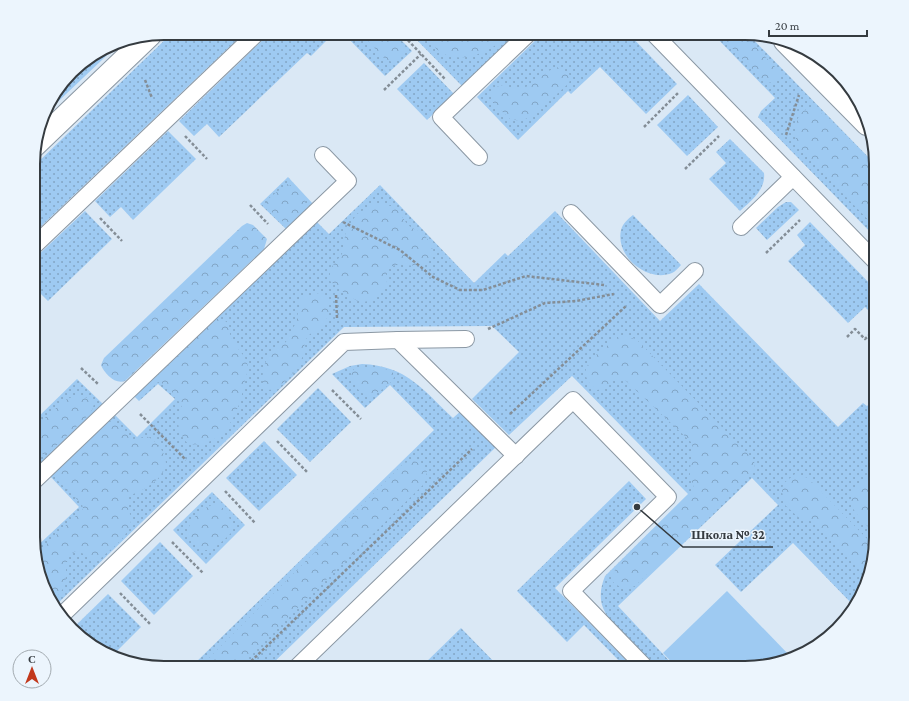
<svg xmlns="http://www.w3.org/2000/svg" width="909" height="701" font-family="'Crimson Pro',serif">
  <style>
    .grass { fill: url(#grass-dots) }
    .forest { fill: url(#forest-crowns) }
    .garden { fill: #9ecaf2 }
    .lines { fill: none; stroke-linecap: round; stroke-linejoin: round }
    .service-casing { stroke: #8b98a4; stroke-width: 18 }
    .pedestrian-casing { stroke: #8b98a4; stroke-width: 24 }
    .minor-casing { stroke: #8b98a4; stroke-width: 24 }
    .path { stroke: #848e97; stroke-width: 2.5; stroke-dasharray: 3 2; stroke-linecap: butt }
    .service { stroke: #fff; stroke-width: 16 }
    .pedestrian { stroke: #fff; stroke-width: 22 }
    .minor { stroke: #fff; stroke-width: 22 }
    .rim { fill: none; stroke: #353b40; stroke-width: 2 }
    .leader { fill: none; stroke: #353b40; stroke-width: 1.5 }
    .callout-dot { fill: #353b40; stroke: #ecf5fd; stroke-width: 1.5 }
    .callout-label { font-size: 13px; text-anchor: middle; font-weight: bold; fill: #353b40; stroke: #ecf5fd; stroke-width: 3; stroke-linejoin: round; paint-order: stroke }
  </style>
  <defs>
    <pattern id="grass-dots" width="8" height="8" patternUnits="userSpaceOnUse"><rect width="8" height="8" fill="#9ecaf2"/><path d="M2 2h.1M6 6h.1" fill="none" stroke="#82a5c5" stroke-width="1.8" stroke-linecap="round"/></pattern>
    <pattern id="forest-crowns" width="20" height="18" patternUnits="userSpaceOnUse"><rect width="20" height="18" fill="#9ecaf2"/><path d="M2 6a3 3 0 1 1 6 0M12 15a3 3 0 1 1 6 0" fill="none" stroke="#82a5c5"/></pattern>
  </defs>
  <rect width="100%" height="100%" fill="#dae8f5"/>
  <g class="grass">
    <path d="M172,33H244L34,233V166Z"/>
    <path d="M270,33H334L311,56L307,53L219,137L207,124L194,136L179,121Z"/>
    <path d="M343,33H394L412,51L385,76Z"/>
    <path d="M410,33H516L462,86Z"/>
    <path d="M543,33H628L677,84L646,114L600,67L571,94L568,91L518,140L477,97Z"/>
    <path d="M712,33H747L876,165V238L758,117L761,111L775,98Z"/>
    <path d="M123,40L45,114C57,78 89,55 123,40Z"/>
    <path d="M424,63L454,94L427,120L397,89Z"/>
    <path d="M688,95L718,127L687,156L657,125Z"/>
    <path d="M168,131L196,159L133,220L121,207L110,217L95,201Z"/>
    <path d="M730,139L764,173C766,190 751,201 740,211L709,179L726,163L716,152Z"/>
    <path d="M288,177L314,205L287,230L260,204Z"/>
    <path d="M380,185L474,283L505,253L508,256L555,211L660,321L699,284L838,427L863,403L867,406L876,398V546L866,587L854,606L793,543L741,592L715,565L778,505L752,478L618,606L676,668H655C640,652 603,622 601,600C600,591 602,584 605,576L688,494L572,376L509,435L472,399L519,352L492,326L344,327L55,606L47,595L34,549L79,507L49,475L113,413L137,437L175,399L158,384L139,401L132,394L315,220L329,234Z"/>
    <path d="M786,202H791L799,210L767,240L756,228L778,207Z"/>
    <path d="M85,211L112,239L48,301L36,289L34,290V259Z"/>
    <path d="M633,215L681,265C678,268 675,272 672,273C647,283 615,256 621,230C623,223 628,219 633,215Z"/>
    <path d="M810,222L876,290V318L865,307L848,323L788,261L805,245L797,235Z"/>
    <path d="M362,364C407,366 422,389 453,418L462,410L497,446L268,668H190L434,430L390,385L365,408L332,374L350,366Z"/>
    <path d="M77,379L105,406L37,471L33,467L34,421Z"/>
    <path d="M318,388L351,422L310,462L277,429Z"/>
    <path d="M264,441L297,475L259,511L226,478Z"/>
    <path d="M629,481L646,499L555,588L634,668H626L584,625L567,642L517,591Z"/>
    <path d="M212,492L245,525L206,564L173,530Z"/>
    <path d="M160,542L193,576L154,615L121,581Z"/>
    <path d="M108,594L141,627L112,656L78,636L72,629Z"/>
    <path d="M461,628L500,668H420Z"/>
  </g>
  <g class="forest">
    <path d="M360,33H391L403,48V55L400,59L392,62L385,59Z"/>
    <path d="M428,33H511C493,50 462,67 439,51C434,48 429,39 428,33Z"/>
    <path d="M717,33H742L780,72C780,81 774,84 765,82Z"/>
    <path d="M559,67L571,76L569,83L534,115L521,121L510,119L493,103L492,94L496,87L503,85C532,98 534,73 559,67Z"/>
    <path d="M808,108L817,109L876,169V228L798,147C793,133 794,115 808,108Z"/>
    <path d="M287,184C311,195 312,214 287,225L266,207L268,199Z"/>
    <path d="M380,204C401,207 396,209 408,225C410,227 413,228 416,230C427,236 431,242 434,254C420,273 405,261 389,267L386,274L387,283C365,316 353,299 330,281V269L342,254L346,230L357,214L372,205Z"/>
    <path d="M247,223L253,225L267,239L264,249L125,381C115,385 104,373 101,365L104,358L242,226Z"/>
    <path d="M319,293C334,300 331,318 320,328C317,331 312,332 309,335C303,341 305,350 302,358C297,371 283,386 270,390L265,388C258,369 268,350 286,342C289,332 293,330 296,322C299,313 298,305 303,297Z"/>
    <path d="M214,319H222L228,323C229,328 230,336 232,341C237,349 247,356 248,367C248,372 245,379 244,385C239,414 223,449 188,444C177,430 176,424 182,407C178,399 168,384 158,382L141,398L135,394Z"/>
    <path d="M622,336L636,339L754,460L755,469L752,474L635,586C625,589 619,588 612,581V575L617,567L693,493C696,485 689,480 690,471C690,460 696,454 691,442L624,379H615L604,389L597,390C569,369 599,354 616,338Z"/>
    <path d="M364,367H378L392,371L395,376C390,386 378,393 368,396C357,392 353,384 351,373L355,368Z"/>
    <path d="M78,395L88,398L94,404L91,413L48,453L33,456L34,427L67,399Z"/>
    <path d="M114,421L133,439C138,439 144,435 148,437C158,441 171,460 164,470C157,484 142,490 129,496C124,508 131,510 131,520C130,537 109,550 98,561L92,562L84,554L76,551L69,555C61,580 74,580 52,602L47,595L36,554L83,509L82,504L58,481L56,472L108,422Z"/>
    <path d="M415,461L423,465L427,472L424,484L236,668H203V664L404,463Z"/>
    <path d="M876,467V535C844,502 841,500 876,467Z"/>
    <path d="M795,474L808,478L875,547L868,579L813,522L798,517L785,505L782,492L783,484Z"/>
    <path d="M217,503C228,512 232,519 231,533C225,539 219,545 211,549C200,554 185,539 189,527C193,515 205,507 217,503Z"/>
  </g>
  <path class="garden" d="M727,591L791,657L745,668H677L663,653Z"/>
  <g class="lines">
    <g class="service-casing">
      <g id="service">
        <path d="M653,33L876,262"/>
        <path d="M479,157L441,117L529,33"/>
        <path d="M571,213L660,305L695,271"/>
        <path d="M741,227L793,177"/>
        <path d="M34,246L257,33"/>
        <path d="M398,340L466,339"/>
        <path d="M33,482L348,181L323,155"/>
        <path d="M62,615L344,342L398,340L516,456"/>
        <path d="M296,668L573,400L668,497L571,591L646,668"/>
      </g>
    </g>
    <g class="pedestrian-casing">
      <path id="pedestrian" d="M785,41L867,124"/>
    </g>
    <g class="minor-casing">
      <path id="minor" d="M34,146L150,35"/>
    </g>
    <g class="path">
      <path d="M401,33L445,79"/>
      <path d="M145,80L152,98"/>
      <path d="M384,90L421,54"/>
      <path d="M644,127L678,93"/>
      <path d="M786,135L799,95"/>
      <path d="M185,136L207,159"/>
      <path d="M685,169L719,136"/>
      <path d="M250,205L268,224"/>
      <path d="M100,218L122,241"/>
      <path d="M343,222L400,250L433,277L460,290H483L526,276L604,285"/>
      <path d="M766,253L800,220"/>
      <path d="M336,295L337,318"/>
      <path d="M34,318L38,322"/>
      <path d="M488,329L545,303L576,301L614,294"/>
      <path d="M847,337L855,329L865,339L876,329"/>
      <path d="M81,368L98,384"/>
      <path d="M332,390L361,419"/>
      <path d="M140,414L186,460"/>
      <path d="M510,414L626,306"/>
      <path d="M277,441L307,472"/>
      <path d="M225,491L255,523"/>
      <path d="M172,542L203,573"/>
      <path d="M120,593L150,624"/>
      <path d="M244,668L472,449"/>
    </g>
    <use href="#service" class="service"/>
    <use href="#pedestrian" class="pedestrian"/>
    <use href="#minor" class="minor"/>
  </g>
  <path d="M0 0H909V701H0ZM164 40H745A124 124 0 0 1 869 164V537A124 124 0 0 1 745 661H164A124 124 0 0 1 40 537V164A124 124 0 0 1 164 40Z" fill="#ecf5fd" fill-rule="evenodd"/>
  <path class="rim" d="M164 40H745A124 124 0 0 1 869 164V537A124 124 0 0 1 745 661H164A124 124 0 0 1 40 537V164A124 124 0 0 1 164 40Z"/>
  <path class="leader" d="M637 507L683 547H773"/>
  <circle class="callout-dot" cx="637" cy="507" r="4"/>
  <g class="callout-label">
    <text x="728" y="539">Школа № 32</text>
  </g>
  <g transform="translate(32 669)"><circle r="19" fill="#ecf5fd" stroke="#a3abb1"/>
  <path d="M0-3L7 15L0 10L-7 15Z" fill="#c2381c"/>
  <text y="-6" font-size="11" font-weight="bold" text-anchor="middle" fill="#353b40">С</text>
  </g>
  <path d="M769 30v6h98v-6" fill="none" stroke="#353b40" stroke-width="2"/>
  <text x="775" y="30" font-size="12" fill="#353b40" stroke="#ecf5fd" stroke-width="3" paint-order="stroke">20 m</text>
</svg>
